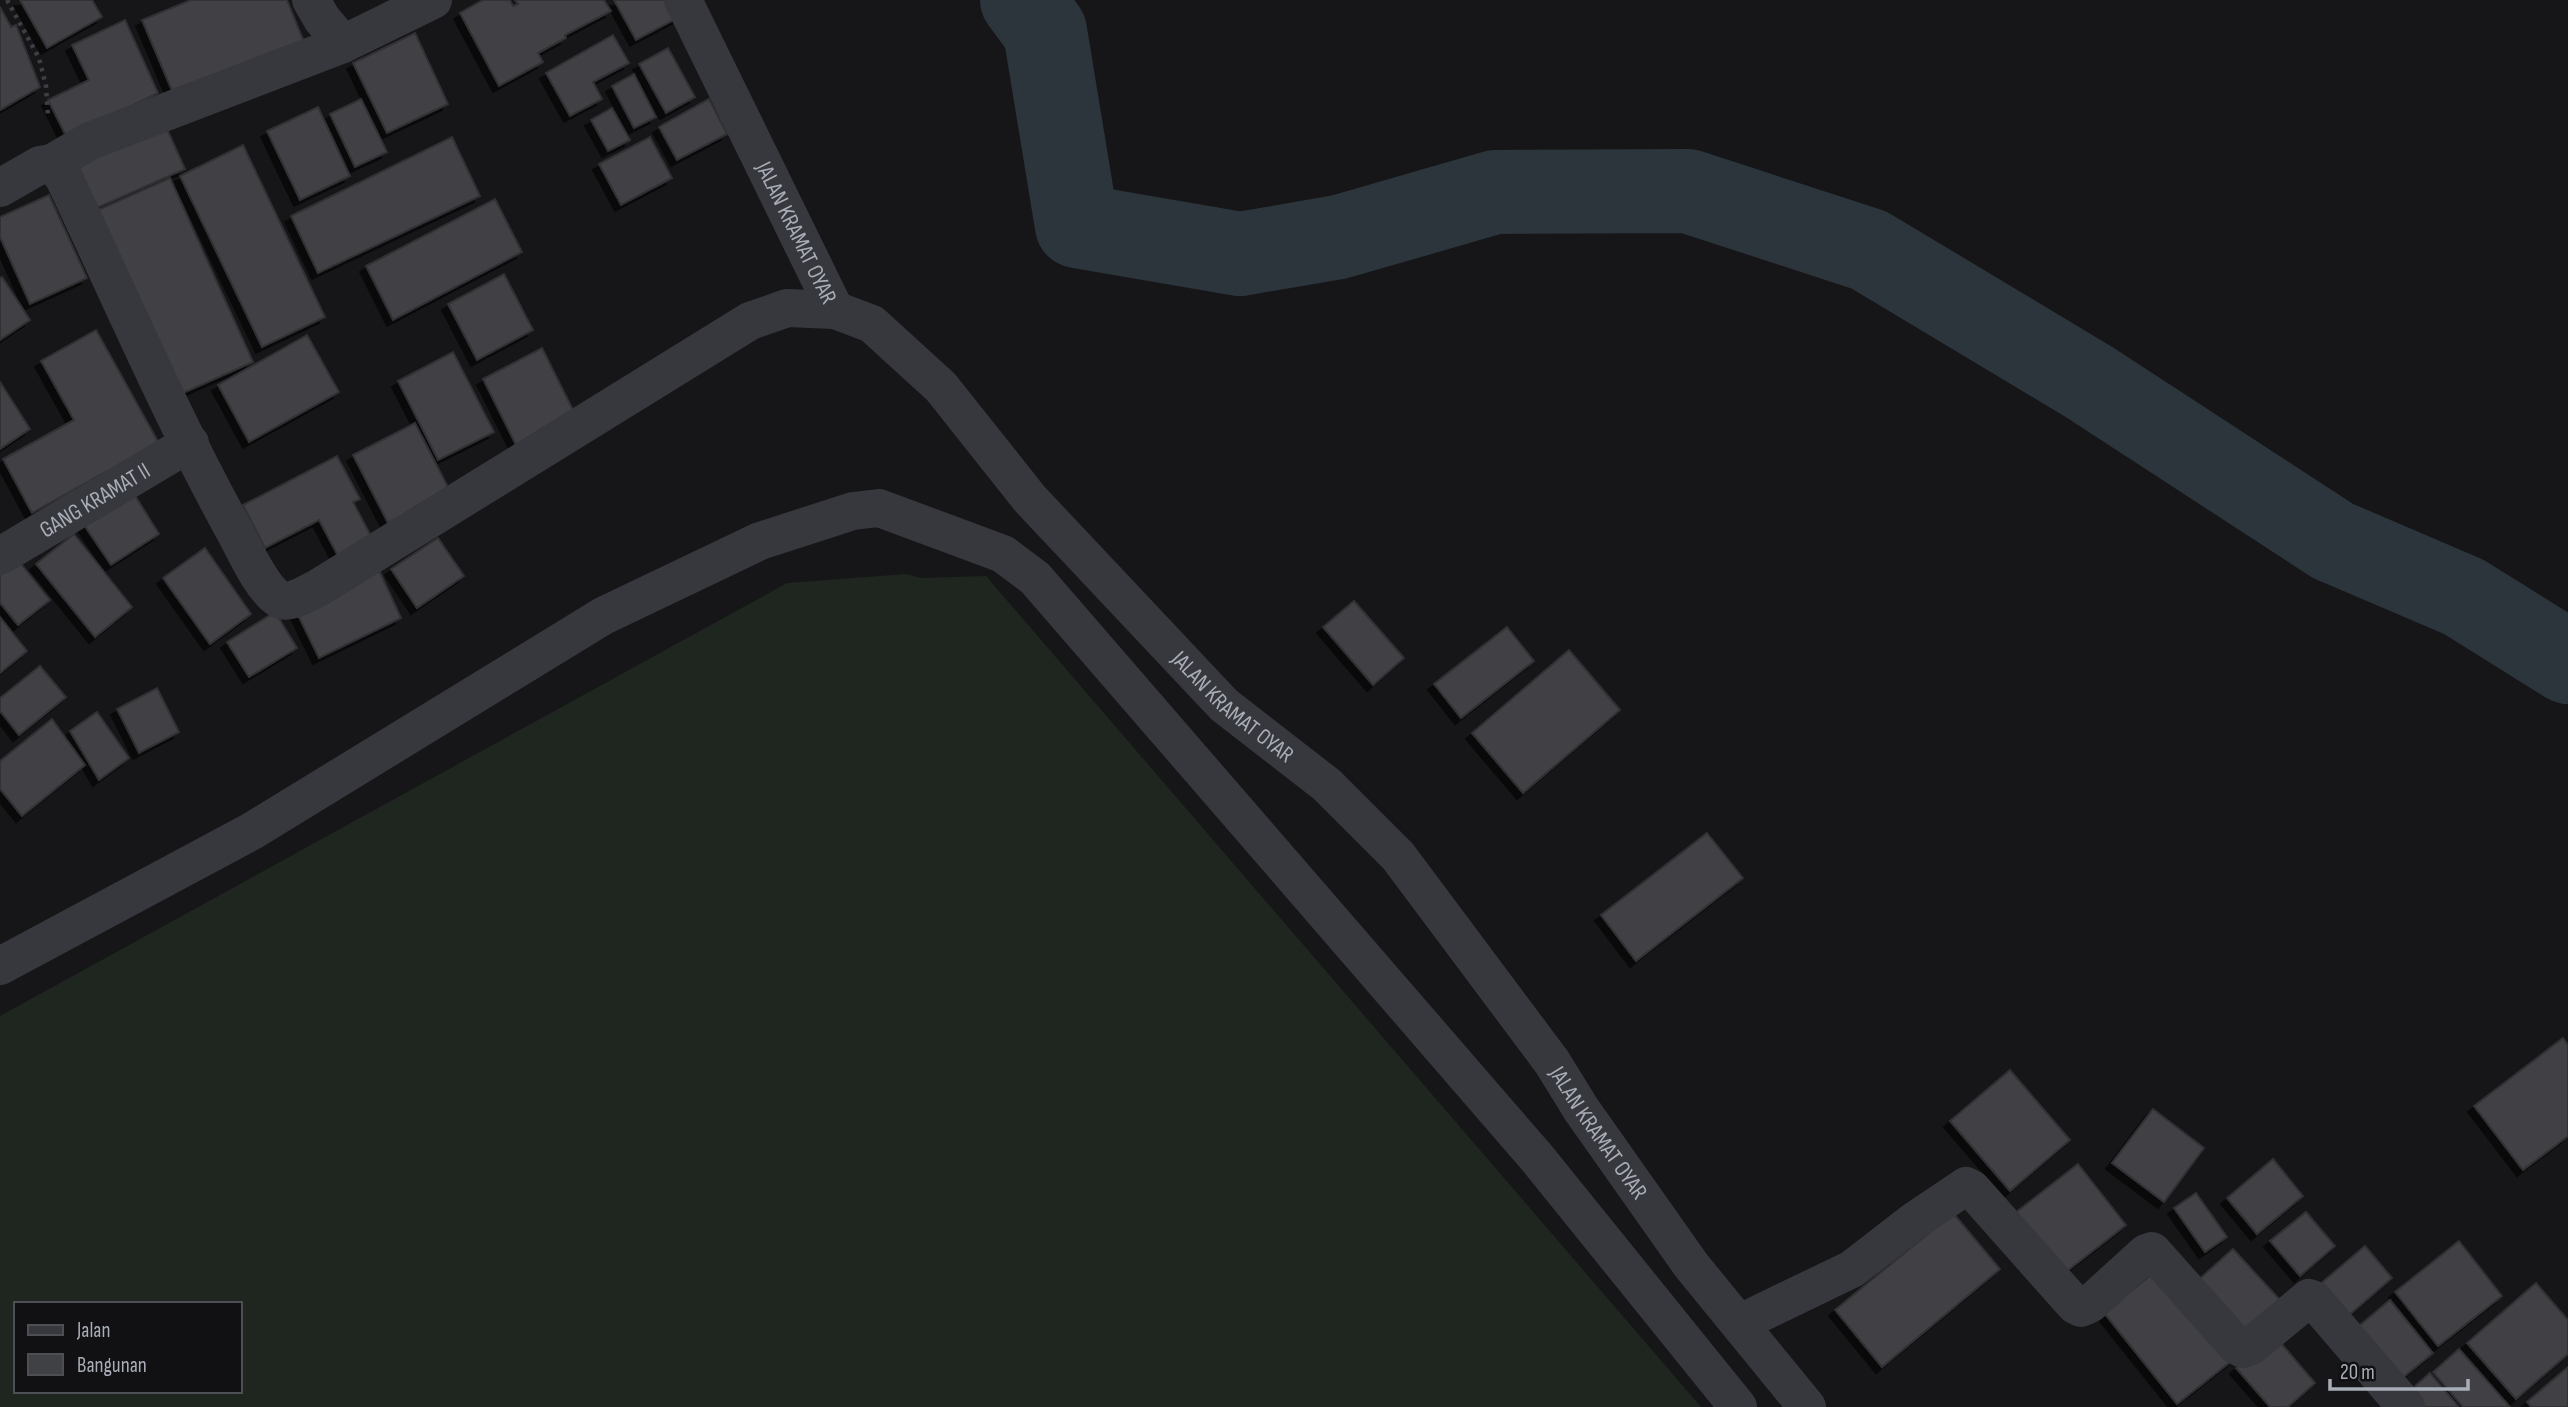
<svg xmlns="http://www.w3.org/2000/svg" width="2568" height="1407" font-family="'Sofia Sans Condensed',sans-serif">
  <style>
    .grass { fill: #1e261f; fill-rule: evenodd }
    .water { fill: url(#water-waves) }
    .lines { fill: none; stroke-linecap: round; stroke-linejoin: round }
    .river { stroke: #2c353c; stroke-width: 84 }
    .building { fill: #404145; stroke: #303034; stroke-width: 2; filter: url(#shadow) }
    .path { stroke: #3d3f44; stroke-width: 4.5; stroke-dasharray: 3.5 5; stroke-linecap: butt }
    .minor { stroke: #37383d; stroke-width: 38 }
    .labels { text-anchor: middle; stroke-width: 7; stroke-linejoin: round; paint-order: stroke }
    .street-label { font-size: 23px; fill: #a8adb8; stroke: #111113 }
  </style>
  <defs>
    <pattern id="water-waves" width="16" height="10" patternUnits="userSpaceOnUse" patternTransform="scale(1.75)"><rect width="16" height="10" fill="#2c353c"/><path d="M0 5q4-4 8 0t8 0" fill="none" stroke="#485056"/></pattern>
    <filter id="shadow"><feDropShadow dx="-6" dy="6" stdDeviation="0" flood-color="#0009"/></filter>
  </defs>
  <rect width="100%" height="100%" fill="#161618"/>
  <path class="grass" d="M906,574L921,578L986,576L1701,1407H0V1016L787,583ZM16,1304H240V1391H16Z"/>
  <path class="water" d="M982,0H1053L1008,36Z"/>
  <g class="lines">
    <path class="river" d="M1022,0L1045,31L1077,226L1240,254L1339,237L1495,192L1688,191L1869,250L2089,382L2333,541L2464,597L2568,662"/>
  </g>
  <g class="building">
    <path d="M20,0H92L102,17L47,48Z"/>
    <path d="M191,0H287L306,47L176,100L142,20Z"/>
    <path d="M483,0H510L513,6L518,4L515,0H604L611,11L565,35L566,38L538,53L543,62L499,86L460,13Z"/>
    <path d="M614,0H676L683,15L636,40Z"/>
    <path d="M0,7L11,27L16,25L40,87L0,110Z"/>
    <path d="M125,20L158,93L67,138L48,100L89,80L72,45Z"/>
    <path d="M415,33L448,104L387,133L353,63Z"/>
    <path d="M613,35L629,63L593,82L602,99L570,116L546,73Z"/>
    <path d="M668,48L695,97L666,113L639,64Z"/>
    <path d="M634,74L656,117L634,128L612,86Z"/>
    <path d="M361,99L387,152L355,167L330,114Z"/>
    <path d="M709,99L727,134L677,160L659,127Z"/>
    <path d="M318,107L350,176L300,200L267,131Z"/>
    <path d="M612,108L630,140L608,151L591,120Z"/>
    <path d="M162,118L185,169L92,210L69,159Z"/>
    <path d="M452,137L480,196L318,273L291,216Z"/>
    <path d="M650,137L672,178L621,205L599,164Z"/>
    <path d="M243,145L325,317L262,347L180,176Z"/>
    <path d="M170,178L253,362L181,394L98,210Z"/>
    <path d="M49,195L87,278L30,304L0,237V217Z"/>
    <path d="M495,199L522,252L393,320L366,266Z"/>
    <path d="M504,274L533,330L477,360L448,304Z"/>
    <path d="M2,277L30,320L0,340V278Z"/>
    <path d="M96,330L161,447L104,473L32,513L3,459L74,420L41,361Z"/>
    <path d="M307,335L339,392L249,442L218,385Z"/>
    <path d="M542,348L577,418L518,449L483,379Z"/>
    <path d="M453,352L494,432L438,460L398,381Z"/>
    <path d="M0,382L30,429L0,449Z"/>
    <path d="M415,423L450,491L388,523L353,455Z"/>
    <path d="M337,456L360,499L353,502L372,538L338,556L319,520L265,548L243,505Z"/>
    <path d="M129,486L159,534L111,565L80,519Z"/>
    <path d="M74,534L132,607L95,637L36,564Z"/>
    <path d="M438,538L464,576L417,608L391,569Z"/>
    <path d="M205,548L251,614L210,644L163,578Z"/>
    <path d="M18,560L50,600L18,625L0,603V574Z"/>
    <path d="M379,570L401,618L319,658L295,609Z"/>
    <path d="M1354,601L1404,658L1373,685L1323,627Z"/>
    <path d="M275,612L297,648L249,677L227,642Z"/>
    <path d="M0,617L27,651L0,673Z"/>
    <path d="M1507,627L1534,661L1461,718L1434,684Z"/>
    <path d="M1569,650L1620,710L1523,793L1472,733Z"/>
    <path d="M40,666L66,697L19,735L0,711V698Z"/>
    <path d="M157,688L179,732L139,753L117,709Z"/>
    <path d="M97,712L129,758L99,780L70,731Z"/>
    <path d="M52,719L85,765L22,816L0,789V761Z"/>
    <path d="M1707,833L1743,878L1636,961L1601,915Z"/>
    <path d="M2563,1038L2568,1045V1136L2523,1170L2474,1106Z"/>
    <path d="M2010,1070L2070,1140L2010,1191L1950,1121Z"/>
    <path d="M2153,1109L2204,1148L2164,1202L2112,1163Z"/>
    <path d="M2273,1159L2303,1196L2257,1234L2227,1198Z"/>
    <path d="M2078,1164L2126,1225L2062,1275L2015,1213Z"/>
    <path d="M2196,1193L2227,1237L2205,1252L2174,1208Z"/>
    <path d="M2306,1212L2335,1246L2300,1276L2270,1241Z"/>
    <path d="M1953,1213L2000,1269L1882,1367L1835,1310Z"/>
    <path d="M2459,1241L2502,1296L2438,1346L2395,1292Z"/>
    <path d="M2365,1246L2392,1278L2341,1322L2313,1290Z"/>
    <path d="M2233,1249L2281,1301L2244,1335L2196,1282Z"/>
    <path d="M2161,1267L2234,1359L2177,1404L2104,1313Z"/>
    <path d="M2536,1283L2568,1320V1354L2516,1399L2467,1343Z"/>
    <path d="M2390,1300L2433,1353L2396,1383L2353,1331Z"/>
    <path d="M2274,1335L2315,1383L2288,1407H2270L2236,1368Z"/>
    <path d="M2459,1349L2510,1407H2463L2433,1372Z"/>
    <path d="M2568,1367V1407H2531L2527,1402Z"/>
    <path d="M2430,1373L2459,1407H2419L2407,1393Z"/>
  </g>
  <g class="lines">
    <path class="path" d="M7,0L39,58L46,86L48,117"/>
    <g class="minor">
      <path d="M311,0L322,19L343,44"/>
      <path id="s1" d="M683,0L835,310L872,324L941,387L1030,499L1224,705L1327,785L1398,856L1552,1062L1581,1109L1691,1265L1807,1407"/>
      <path d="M52,163L90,141L343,44L433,0"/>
      <path d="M0,188L40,165L52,163L64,178C120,296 172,418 235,532C245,550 261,588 279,599C290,605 307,593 318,588L750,321L787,308L835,310"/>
      <path id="s2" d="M0,556L190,443"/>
      <path d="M0,966L252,831L603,616L760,541L853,511L879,508L1003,554L1035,578L1537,1158L1738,1407"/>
      <path d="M1740,1323L1852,1269L1914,1221L1966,1186L1972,1189L2075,1305L2081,1308L2090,1304L2146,1253L2152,1251L2236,1345L2243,1349L2251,1346L2309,1298L2314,1300L2406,1407"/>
    </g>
  </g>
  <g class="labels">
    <g class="street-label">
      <text dy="8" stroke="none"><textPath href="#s1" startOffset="259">JALAN KRAMAT OYAR</textPath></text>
      <text dy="8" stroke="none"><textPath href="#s2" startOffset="110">GANG KRAMAT II</textPath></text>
      <text dy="8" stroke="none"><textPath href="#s1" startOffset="912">JALAN KRAMAT OYAR</textPath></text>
      <text dy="8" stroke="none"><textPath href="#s1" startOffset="1477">JALAN KRAMAT OYAR</textPath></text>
    </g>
  </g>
  <rect x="14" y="1302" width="228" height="91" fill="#111113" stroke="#4d4f55" stroke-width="2"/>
  <rect x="28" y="1325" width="35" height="10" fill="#37383d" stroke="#4d4f55" stroke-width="2"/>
  <text x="77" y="1337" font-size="21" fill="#a8adb8">Jalan</text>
  <rect x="28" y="1354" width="35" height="21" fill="#404145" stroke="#4d4f55" stroke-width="2"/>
  <text x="77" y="1372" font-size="21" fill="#a8adb8">Bangunan</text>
  <path d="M2330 1379v10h138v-10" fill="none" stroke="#a8adb8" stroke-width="3.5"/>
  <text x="2340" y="1379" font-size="21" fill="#a8adb8" stroke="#111113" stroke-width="5" paint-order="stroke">20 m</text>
</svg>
